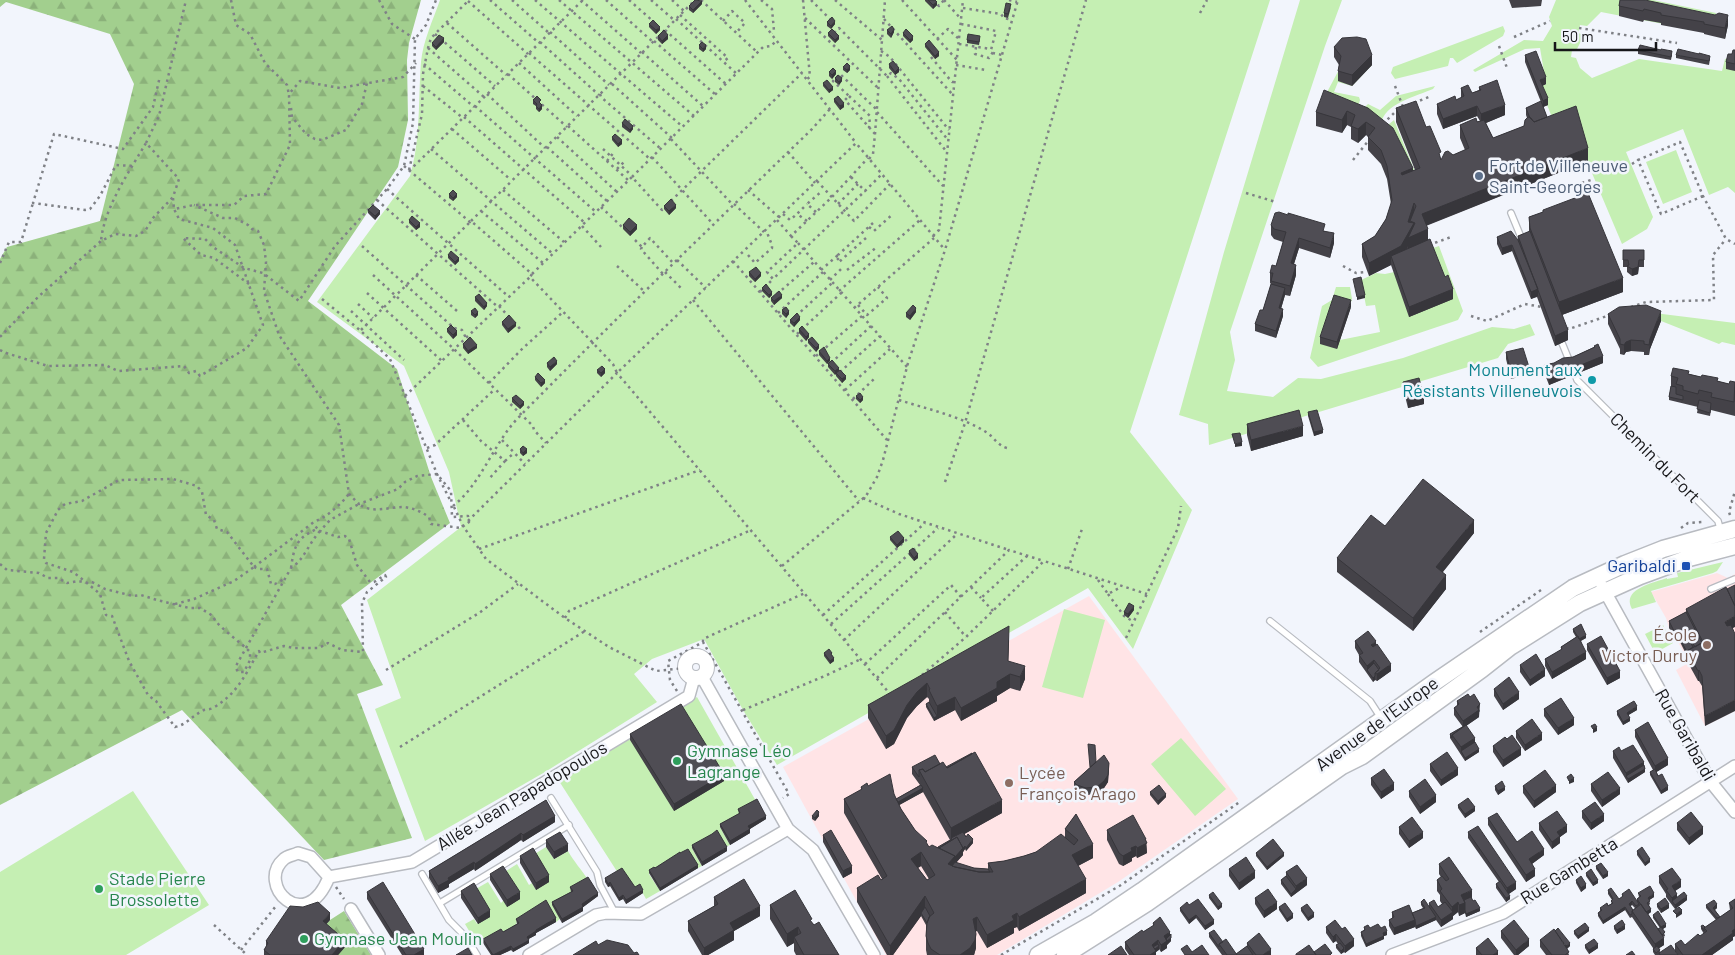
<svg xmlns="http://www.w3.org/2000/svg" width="1735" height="955" viewBox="0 0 1735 955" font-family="Barlow,sans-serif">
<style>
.education{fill:#ffe4e6}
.green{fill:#c5efb3}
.forest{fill:url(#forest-firs)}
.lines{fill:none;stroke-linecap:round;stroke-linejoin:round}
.service-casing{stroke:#b8bbc1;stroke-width:8}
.minor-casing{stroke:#b8bbc1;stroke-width:14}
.tertiary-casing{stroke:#b8bbc1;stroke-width:16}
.secondary-casing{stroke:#b8bbc1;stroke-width:19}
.path{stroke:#7f8186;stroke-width:2.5;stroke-dasharray:2.5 4;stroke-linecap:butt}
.service{stroke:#fff;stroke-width:5.5}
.minor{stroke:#fff;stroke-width:11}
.tertiary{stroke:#fff;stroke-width:14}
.secondary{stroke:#fff;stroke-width:16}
.wall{fill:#444248;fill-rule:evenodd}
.shaded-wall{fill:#37363b}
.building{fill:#4f4d54;stroke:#37363b;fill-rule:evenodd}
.service-dot{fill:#5c6f8a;stroke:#f2f5fc;stroke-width:2}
.culture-dot{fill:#0f9aa8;stroke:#f2f5fc;stroke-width:2}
.transit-dot{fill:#1a4fb4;stroke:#f2f5fc;stroke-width:2}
.education-dot{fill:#8d6e63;stroke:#f2f5fc;stroke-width:2}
.leisure-dot{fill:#2e9e5b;stroke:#f2f5fc;stroke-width:2}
.labels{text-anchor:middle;stroke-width:5;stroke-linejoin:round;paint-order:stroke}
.service-label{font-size:18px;fill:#4e5e75;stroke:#f2f5fc;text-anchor:start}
.culture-label{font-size:18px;fill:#0d838f;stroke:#f2f5fc;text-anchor:end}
.street-label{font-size:18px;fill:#161619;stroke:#f2f5fc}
.transit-label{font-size:18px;fill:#164399;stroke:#f2f5fc;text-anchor:end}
.education-label{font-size:18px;fill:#785e54;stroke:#f2f5fc;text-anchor:end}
.leisure-label{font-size:18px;fill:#27864d;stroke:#f2f5fc;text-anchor:start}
</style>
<defs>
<pattern id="forest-firs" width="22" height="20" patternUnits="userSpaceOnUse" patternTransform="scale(1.25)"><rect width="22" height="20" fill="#a2cf8e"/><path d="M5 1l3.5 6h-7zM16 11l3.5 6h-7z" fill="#8bb17a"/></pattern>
</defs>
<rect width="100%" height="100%" fill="#f2f5fc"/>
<path class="education" d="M1717 573 1728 578 1735 574V711L1705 726 1676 670 1690 662 1669 628 1666 618 1651 592Z
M1089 596 1238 799 1118 882 997 955H886L783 767Z"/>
<path class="green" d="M440 0H1270L1130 432 1192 510 1133 649 1088 588 777 765 743 710 704 639 652 659 634 674 657 702 545 772 425 841 375 709 401 698 367 600 461 527 449 472 404 366 317 302 410 176C421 139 418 101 421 62 423 41 433 20 440 0Z
M1300 0H1342L1325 46 1230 332 1235 360 1227 391 1273 397 1298 378 1321 379 1403 358 1492 327 1514 329 1530 324 1535 335 1508 344 1498 358 1209 445 1208 424 1179 415 1224 252Z
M1556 0H1653L1716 13 1715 20 1689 29 1601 12 1587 26 1580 25 1578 33 1584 35 1577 49 1572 50 1571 57 1576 58 1580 68 1592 78 1639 59 1722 71 1725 59 1735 57V193L1728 187 1709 195 1683 129 1626 152 1653 217 1647 229 1622 244 1586 159 1429 222 1393 142 1324 104 1326 94 1348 53 1366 50 1372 65 1352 86 1338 82 1334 92 1359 97 1360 100 1358 107 1363 109 1368 104 1380 110 1396 96 1435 86 1433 89C1417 96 1389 102 1382 120L1388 125 1394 120 1418 179 1555 125 1540 87 1546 84 1540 48 1525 49 1475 72 1473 70 1524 40 1543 41 1552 26 1549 17Z
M1503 26 1505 31 1503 36 1457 63 1453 58H1450L1448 66 1395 79 1391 73 1393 67Z
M1676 150 1692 192 1663 204 1646 162Z
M1439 246 1463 311 1458 320 1318 367 1310 358 1322 306 1332 300 1336 287H1350L1352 299 1340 340 1380 332 1375 305 1366 306 1361 280 1376 273 1385 274 1399 271 1430 249Z
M1646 312 1735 323V345L1722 342 1719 344 1646 315Z
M1723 562 1717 571 1713 573 1651 591 1656 602 1632 609C1621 589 1653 583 1667 578V579L1678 577 1677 573Z
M1064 609 1105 620 1083 698 1042 687Z
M1663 625 1673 643 1655 653 1645 634Z
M697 697 757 803 740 817 720 827 730 845 725 847 692 848 702 866 698 868 688 852 649 874 660 891 646 899 640 888 635 891 618 873 559 781Z
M1181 738 1226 789 1195 816 1151 764Z
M133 791 209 905 126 955H0V872Z
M546 847 554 859 568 851C574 862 582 870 588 880L573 895 560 919 556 922 546 904 516 923 519 927 503 936 501 932 478 946 465 924 474 919 477 924 474 890 488 882 501 903 503 901V873L517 864 529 885 532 883 536 890 533 855Z"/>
<path class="forest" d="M0 0H421L409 43 407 60 408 120 398 167 308 301 397 369 431 477 450 523 341 605 383 685 357 694 412 838 324 860 182 710 0 805V259L7 247 100 221 134 84 110 34 6 2 0 7Z
M344 911 371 955H338L323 928 330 920Z"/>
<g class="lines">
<defs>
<path id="service" d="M1511 213 1523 242
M1562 343 1571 365
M1575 374 1577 380 1718 521 1721 532
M1711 589 1735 579
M1270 621 1370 701 1381 718
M551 798 597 872 600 885 615 913
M422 874 449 920 466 937 477 955
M440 903 569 825"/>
<path id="minor" d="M1602 586 1710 781 1735 812
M702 677 788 829 813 850 874 955
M298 853 311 857 329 877C305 937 255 884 284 859 287 856 294 855 298 853Z
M329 877 412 862 689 696 694 678
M351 909 379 955
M529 955 596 915 606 913 641 914 788 829
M1392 955 1503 913 1735 766"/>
<path id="tertiary" d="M685 667a11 11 0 1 1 22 0a11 11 0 1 1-22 0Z"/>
<path id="secondary" d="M1038 955 1096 922 1142 891 1435 682 1573 588 1625 564 1663 549 1735 529
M1065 955 1147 903 1342 766 1362 756 1482 669 1510 647 1580 603 1640 576 1689 558 1735 546"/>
</defs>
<use href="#service" class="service-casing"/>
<use href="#minor" class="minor-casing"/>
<use href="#tertiary" class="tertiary-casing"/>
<use href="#secondary" class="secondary-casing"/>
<path class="path" d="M231 0 236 25 250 34 265 63 287 85 289 95
M379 0 392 24 415 39
M490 0 539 43
M512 0 549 33
M535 0 683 127
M559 0 694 116
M581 0 641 53
M606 0 653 42
M629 0 654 22
M651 0 674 20
M672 0 684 11
M701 0 758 53
M745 0 856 143
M761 0 772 9 774 31 772 33
M803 0 810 77 807 79
M811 0 831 20
M835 0 882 40
M902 0 957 60
M933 0 939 6 944 0
M944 0 961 19
M1009 0 1017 2
M468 1 528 54
M963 8 1001 14 1004 18 1012 20
M1200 13 1207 0
M680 15 728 58 723 62
M805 18 878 88
M676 19 737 74
M884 19 953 95
M723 21 732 11 745 23 736 33
M447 23 506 75
M961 24 996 31 991 50 993 53 1002 55
M1579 28 1677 43
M665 30 727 85
M550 32 609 85
M663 32 695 0
M834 33 839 28 887 76 891 73 899 79 948 140
M435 34 495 86
M1514 37 1550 21
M937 39 948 29 959 39
M654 41 716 95
M540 42 599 95
M959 44 991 49
M1499 46 1507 68
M976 47 975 54 989 58 993 52
M428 48 484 97
M881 51 890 57 949 130
M642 52 704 107
M529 53 650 159
M931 57 952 82H955
M519 63 577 116
M424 64 474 107
M956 65 986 70
M508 74 567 127
M887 76 946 151
M612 84 672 138
M423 86 463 118
M1395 86 1403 107
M487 94 545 148
M600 94 601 97 661 149
M849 96 870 116 869 128
M1414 103 1431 96
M475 106 596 212
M291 108 292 117 306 134 315 139 322 140 346 130 362 104 367 83
M877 112 943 186
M464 117 585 223
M1383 124 1397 110
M568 126 628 180
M452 129 511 180
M875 134 845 100 849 96 833 81 840 74 876 109
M557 137 617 192
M671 139 733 205
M146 143 159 116 186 0
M547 147 607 201
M431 149 553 254
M603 149 630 174
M788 152 815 183
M652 157 713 224
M869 159 873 154 875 134 885 0
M1353 160 1369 140
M607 161 614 152
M1632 164 1638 160
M132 166 116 165 100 196 90 209 85 210 33 203 54 134 123 149 153 107 160 76
M404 166 470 222 471 221 532 274 530 277 613 364 617 373 856 143 945 250
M617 169 625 161
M409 170 422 114 423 74 428 48 431 38 469 0
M409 171 583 0
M632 177 763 47 771 46 777 40
M851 177 865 191 882 174
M817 181 854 221 890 184
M1582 183 1594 179
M387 189 509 297
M503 190 564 242
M748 190 779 217
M1246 193 1276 202
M1703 196 1661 214 1638 160 1680 142 1703 196 1726 239 1735 244
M173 198 174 209
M377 200 498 307
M671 201 802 73
M734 204 764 232
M838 204 858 184
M601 207 623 228
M481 211 543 263
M816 212 807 204 822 191
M783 214 790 220 797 214
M777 220 791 236 832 197 868 158
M471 221 659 36
M807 221 797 214 807 204
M582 226 601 247
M869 227 874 231 893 214
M791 236 798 243 767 272 773 279 865 191
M933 236 939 230 963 0
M866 238 839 262 837 260 840 257 838 255 873 223
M635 240 642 247 650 238 674 264
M798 243 907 367
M1429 245 1451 237
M362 246 454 328 462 330 466 338
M642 247 641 249 663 274
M748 255 755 263 772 248V245L766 230
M677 260 706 288
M733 261 887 440
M0 263 9 242H21L33 203
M617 266 645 292
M1343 266 1356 273 1367 272
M821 270 838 255
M847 270 877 247
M665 272 682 289
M532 274 632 177 662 210 665 207
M373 275 455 350 533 426 534 430 546 443
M416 275 457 311
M830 280 841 269
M249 284 214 258 201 255 183 238 205 239 213 247 244 268 263 273 299 301 335 246 387 189 404 166 413 123 415 39 426 25 436 0
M839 291 920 220
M760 292 773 279
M367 293 442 361
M777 294 814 262
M322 299 361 331 390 359 437 474 451 502
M693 300 859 501
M358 304 373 318
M858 305 867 315 887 298 878 287
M499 306 510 318
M1631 307 1646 302 1714 300 1713 255 1726 239
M854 308 934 238
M351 311 404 360
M778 313 823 272
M796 316 832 283
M1471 316 1487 321 1525 304 1542 307
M514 322 521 330
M1566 328 1569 329 1610 315
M361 330 470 222
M797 334 841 293
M0 337 38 297 101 241 115 234 136 236 145 231 153 218 173 197 179 179 146 143C129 172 104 208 101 241
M0 350 6 353 48 366 105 365 118 371 184 366 189 373 196 371 200 376 247 348 263 325 235 245 213 228 179 219 174 209 194 205H234L244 196 266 194 290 145 289 94 300 81 340 88 403 77 416 63
M816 356 862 316
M831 363 871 326
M840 372 880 336
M489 383 522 349 563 312
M845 390 890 349
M405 396 530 277
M853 399 875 378
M899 400C927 409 960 416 986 432 994 437 997 445 1007 448L1010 446
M463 420 481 441 505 461 488 480
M502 440 525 464
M427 448 435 445 494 390
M505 461 514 453
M945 482 965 423 1086 0
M863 498 899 514 1009 550
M453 506C482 483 493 444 518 418 614 320 713 225 812 129L830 109
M454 507 463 526 486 559 565 618 609 647 656 671 685 668
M1730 515 1729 512 1735 491
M468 521 617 373 890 694
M1681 528 1688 523 1702 522
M479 549 700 470
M0 564 7 570 39 573 48 578H58L67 583 78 581 87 583 100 594 106 615 112 616 129 661 148 695 156 701 175 727C186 725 192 716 202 711 205 709 209 710 213 708 238 693 245 675 259 651L260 653 284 646 294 648H319L328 643 342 650 363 652 362 603 367 592 386 577 385 575 374 582H370L357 565 349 539 345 536 338 537 320 531 330 520 359 504C371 514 389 507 403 507 413 508 420 511 429 517L431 524 461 528 469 522 468 516 452 517 451 491 437 474 417 476 405 482 398 489 359 504 349 494 339 425 279 335 264 291 266 262 264 245 258 231 252 229 248 225 235 218H223L194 205
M782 566 866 496 877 477 883 460 908 363 945 250 1018 0
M254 567 314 522C328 516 339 506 349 494
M254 567 258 569H267L271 584H275L284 579
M291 568C294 547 296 538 317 529
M1068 569 1082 529
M1098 580 1108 594 1121 587
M971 587 981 598
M1108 594 1124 616 1134 622
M175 604 194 599 234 581 254 567 227 532 217 529 214 520 206 515 202 492 197 486 173 479 119 480 82 501 65 504 58 510 46 533 44 559 46 563 73 572 87 583 92 582 105 589 133 596 141 595 157 600 189 608H200L213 616C215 625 242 643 250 652V660L244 672H238L236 668 237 664 291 568C304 560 309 543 320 531L312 523
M993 611 981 598 1027 556
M945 612 966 637
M823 615 925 523
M565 618 569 611 751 530
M831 624 938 528
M1480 632 1544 588
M1126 638 1178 528 1181 506
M844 640 957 534
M703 642V639L805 593
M865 664 951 585 961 597
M386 670 479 613 518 584
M922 675 966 637 1044 561 1147 594
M877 678 1009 550 1044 561
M677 691 670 680 668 661 703 642 789 794 783 798
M743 710 827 675 861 659
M400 747 585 631
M336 887 344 899
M214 925 247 955
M241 950 276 906
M1001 955 1121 885 1241 801"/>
<use href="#service" class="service"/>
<use href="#minor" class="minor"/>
<use href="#tertiary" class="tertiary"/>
<use href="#secondary" class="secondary"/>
</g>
<path class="wall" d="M925 0H935L937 5 933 9 925 1Z
M1509 0H1542L1541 6 1512 8Z
M1620 0 1728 25 1725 39 1704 34V33L1661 25V23L1644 20 1643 22 1619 16V6Z
M702 4 693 13 689 10V6Z
M1011 7 1008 18 1004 17V13Z
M827 22 835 24 831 29 827 26Z
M649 24 660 30 656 34 649 27Z
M887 30 894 32 891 38 887 34Z
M828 33 839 39 835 43 828 36Z
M903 33 913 40 910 43 903 36Z
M658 36 668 39 662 44 658 40Z
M980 39 979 45 967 43V40Z
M444 42 436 50 432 46V43Z
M925 44 939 56 935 59 925 47Z
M699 45 706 49 703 52 699 49Z
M1334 47 1372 65 1352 86 1338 81V71L1339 65 1334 57Z
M1638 50 1672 55 1671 60 1638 54Z
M1735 50V71L1726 69V62Z
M1525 55 1546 84 1542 86 1548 105 1543 107 1547 117 1588 161 1426 226 1428 240 1453 299 1409 317 1391 265 1369 276 1362 257V244L1375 236 1386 219 1391 204 1387 179 1381 164 1368 150V137L1366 135 1358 143 1351 139V127L1347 125 1342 133 1316 126V112L1368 108 1413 171 1415 170 1396 122V108L1426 127 1441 160 1465 150 1460 138V125L1480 121 1477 116 1443 129 1437 114V104L1456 100 1461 98V88L1472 93 1479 90V87L1505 115 1486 123 1493 138 1524 126 1527 118 1526 115V108L1541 102 1525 62Z
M1676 55 1710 59 1709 65 1676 58Z
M889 64 899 72 895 75 889 68Z
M843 67 850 70 847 73 843 70Z
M829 72 836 74 832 79 829 76Z
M835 78 842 81 839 85 835 82Z
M823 83 833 90 829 93 823 86Z
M834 99 844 107 840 110 834 102Z
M533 100 541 104 542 109 539 112 536 109V106L533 104Z
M622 123 633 129 630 133 622 127Z
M612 137 622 144 618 147 612 140Z
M449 194 457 197 453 201 449 198Z
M664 206 676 208 669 215 664 209Z
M368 210 380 214 375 220 368 213Z
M1543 210 1623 292 1562 315 1568 340 1555 346 1537 297 1531 299 1512 251 1502 255 1497 244V237L1518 240V236L1529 232V217L1543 212Z
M409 220 420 227 416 230 409 223Z
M623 225 637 229 630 236 623 229Z
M1271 225 1325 231 1334 243 1330 258 1299 248 1294 264 1296 275 1290 296 1285 295 1281 309 1283 316 1276 338 1255 331V324L1263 310 1271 284 1270 283V273L1276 266 1283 242 1274 239 1271 235Z
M1623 250H1644V267H1639L1638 274 1632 276 1627 272V267H1623Z
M448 255 459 261 455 265 448 258Z
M749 272 761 276 755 282 749 276Z
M762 288 772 295 769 298 762 291Z
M475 297 487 306 484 310 475 301Z
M771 298H782L774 305 771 301Z
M1351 307 1337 349 1320 344V337Z
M782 310 789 314 786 318 782 314Z
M471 311 478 315 475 318 471 315Z
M916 312 910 320 906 317V313Z
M1608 314 1661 321 1650 349 1649 355H1644V352L1631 351 1626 352 1624 355 1620 354V349L1608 324Z
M790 320H800L794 327 790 323Z
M502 322 516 326 508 333 502 325Z
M447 329 457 335 453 339 447 332Z
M799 329 809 337 806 341 799 333Z
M808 340 819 348 816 352 808 343Z
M463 344 477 348 468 354 463 348Z
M1594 346 1603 363 1549 385 1544 372V365L1554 363 1573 357 1594 347Z
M819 351 830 361 827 364 819 355Z
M1506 352 1529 374 1511 379 1506 359Z
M547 363 557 364 550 371 547 367Z
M828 364 839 370 846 379 842 383 836 376V373L835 375 828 367Z
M597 370 605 373 601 377 597 373Z
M1689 374 1729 384 1735 382V416L1711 410 1710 416 1697 413 1698 407 1669 400V397L1671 386V376Z
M535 377 545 383 541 387 535 380Z
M1403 382 1424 404 1408 408 1403 388Z
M856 396 863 400 860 403 856 399Z
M512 398 524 405 520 409 512 402Z
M1308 412 1323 433 1314 436 1308 416Z
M1247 424 1303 436 1251 451 1247 435Z
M520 449 527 453 523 456 520 453Z
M1385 526 1474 533 1443 572 1446 589 1413 631 1337 572V558Z
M890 537 904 542 897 548 890 540Z
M909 551 918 558 914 561 909 555Z
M1686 609 1732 628 1705 726 1702 686 1699 681H1698L1687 661V656L1679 640 1676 641 1669 628V621L1686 612Z
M1134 610 1128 618 1124 615V612Z
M1573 629 1586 638 1581 641 1586 659 1552 679 1545 666V659L1561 650V647L1576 637 1573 632Z
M1009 640 1008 661 1025 679 1020 691 1010 688 997 696V701L961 721 955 710 934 721 926 707V704L929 702V699L927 697 917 706 907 718 894 744 886 749 868 718V705Z
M1355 641 1376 645 1391 671 1377 681 1375 680 1373 682 1359 662V655L1355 648Z
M1587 644 1620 678 1607 685 1587 650Z
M824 653 832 655 834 661 830 664 824 656Z
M1520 665 1545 676 1530 686 1520 672Z
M1494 689 1519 699 1503 710 1494 696Z
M1470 697 1480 711 1479 712V717L1466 726 1479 752 1465 761 1450 738V734L1463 727 1454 715V708L1457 706V701Z
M1544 709 1574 725 1558 735 1544 716Z
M1637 710 1628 715 1630 721 1623 725 1617 715V711Z
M1635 730 1668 765 1656 772 1668 790 1661 794 1650 775V772L1653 770 1635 737Z
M1516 731 1542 740 1525 751 1516 738Z
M630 734 724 781 674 811 630 740Z
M1507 739 1521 755 1503 767 1493 752V746Z
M1613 751H1621L1644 765 1645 772 1628 783 1613 758Z
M1096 762 1109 770 1108 782 1104 788 1097 794 1086 795 1077 792 1074 789V782Z
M940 764 946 767 1002 813 964 834 973 843 966 851 965 849 963 852V855L956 863 974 868 988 869V863L1004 861 1024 856 1036 852 1065 837V829L1076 814 1093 858 1078 866 1086 893 1019 931 1017 927 1014 928V933L987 948 977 931H975L976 948 974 955H927L926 950V925L921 916 893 955H887L857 902V888L882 879 844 813V799L861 790V787L868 786 894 794 896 799 920 785 912 774V767ZM923 792 950 840 938 847H929L915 830 901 809 899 805ZM921 866 929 879 927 880 918 868Z
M1430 764 1458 775 1441 786 1430 771Z
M1371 778 1394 790 1381 799 1371 785Z
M1591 784 1620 794 1602 807 1591 791Z
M1495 786 1505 790 1498 795 1495 790Z
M1523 786 1556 792 1534 808 1523 793Z
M1409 791 1436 802 1420 814 1409 797Z
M1150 792 1166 797 1158 805 1150 795Z
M546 800 555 822 523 842 521 840 517 843 475 871 474 869 449 884V887L438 893 429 878V871Z
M1458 805 1475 811 1465 818 1458 808Z
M738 809 766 819 750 829V833L730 845 720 827V824L739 814Z
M1582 811 1604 821 1591 830 1582 818Z
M812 816H819L815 821 812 819Z
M1488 818 1517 842 1544 855 1532 864 1535 876 1526 882 1488 825Z
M1539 823 1567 832 1560 837V843L1552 849 1539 830Z
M1677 823 1703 834 1689 845 1677 830Z
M1399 827 1423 838 1409 848 1399 834Z
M1107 830 1146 842 1147 853 1137 858 1136 856 1132 858V861L1123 866 1119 864 1107 840Z
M1468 832 1516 889 1509 894 1510 899 1506 902 1496 888V884L1499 882 1468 838Z
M823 835 852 873 843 878 823 842Z
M546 840 568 851 554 859 546 847Z
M692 845 727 851 702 866 692 848Z
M1637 851 1650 862 1645 866 1637 855Z
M680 853 698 868 660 891 649 873V870L655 868Z
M1256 853 1284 856 1267 870 1256 856Z
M520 856 549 882 536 890 520 863Z
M1439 864 1472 900 1480 911 1466 917 1465 913 1459 916 1458 912 1453 916V919L1441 927 1436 920 1416 929 1415 927 1394 935 1389 926V920L1392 918V912L1412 913 1423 908 1421 905V902L1429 907V903L1438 907 1442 904 1440 901V895L1437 891V880L1441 877 1439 874Z
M1596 866 1608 876 1603 879 1596 869Z
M1229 869 1255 878 1239 890 1229 876Z
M1286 872 1307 885 1291 897 1281 884V880L1286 876Z
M1586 873 1598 883 1593 886 1586 876Z
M490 874 520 899 507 907 490 880Z
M1659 876 1681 887 1675 891 1677 897 1687 900 1675 909 1666 897V894L1659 883Z
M605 878 635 887 643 893 626 904 623 899 619 901 610 886 608 887 605 882Z
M1576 880 1586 888 1581 892 1576 883Z
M570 887 598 896 583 907V911L562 923 552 905V902L571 892Z
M1608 890 1619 899 1622 897V894L1637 902V899L1639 897 1638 893 1654 897 1649 900 1650 904 1649 905 1651 912 1648 914 1658 929 1660 928 1653 918V915L1666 927 1663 929 1665 936 1663 937 1664 945 1659 948 1660 952 1678 955H1655L1653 952V948L1632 917 1630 918 1625 910 1603 924 1598 916V913L1600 911V908L1611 904 1612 900 1608 894ZM1632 905 1635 908 1633 910 1630 906Z
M461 891 490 917 478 924 461 898Z
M367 892 424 955H402L367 899Z
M1209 895 1222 907 1218 910 1209 898Z
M714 897 760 916 734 931V940L708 955H702L688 931V921L714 906Z
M1255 898 1277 909 1264 918 1255 904Z
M1735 899V936L1733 937V940L1712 955H1678L1675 951V944L1685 945 1700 936 1704 934 1701 929V926L1705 927 1716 920 1706 908V905L1717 908 1715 910 1720 917 1730 910 1729 903Z
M1657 904 1669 908 1661 913 1657 907Z
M770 905 812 923 839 955H796L794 951V943L787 947 770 919Z
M1189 905 1214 924 1205 930 1196 918 1189 924 1180 911V908Z
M1279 907 1293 918 1287 922 1279 910Z
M1301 908 1314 917 1308 921 1301 911Z
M516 919 556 922 536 933V935L528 939 529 943 513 952 511 950 500 955H491L483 943V939L503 932 517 924Z
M330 920 326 924 345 947 338 955H264V950L266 947V941Z
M1153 923 1170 935 1171 941 1167 945V948L1161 952 1159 949 1156 952V955H1129L1125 949V942L1143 932 1153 926Z
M1614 926 1625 929 1617 934 1614 929Z
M1326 927 1354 946 1345 953 1344 952 1341 954 1336 948V945L1338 944 1336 941 1333 943 1326 933Z
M1364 927 1370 928H1381L1387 935 1384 936V939L1366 947 1361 936V932L1364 930Z
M1501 931 1529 946 1518 955H1514L1501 938Z
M1574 931H1589L1578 939 1574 934Z
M1209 933 1223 942 1236 954 1247 946V943L1271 955H1222L1209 937Z
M1540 940 1570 946 1567 949 1569 955H1546L1540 947Z
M1585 945 1598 948 1589 954 1585 948Z
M1476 948 1498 955H1476Z"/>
<path class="shaded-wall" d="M702 1V4L693 13V10Z
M937 2V5L933 9V5Z
M1728 15V25L1725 39V28Z
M835 21V24L831 29V26Z
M660 27V30L656 34V30Z
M894 29V32L891 38V34Z
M668 35V39L662 44V41Z
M839 36V39L835 43V40Z
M913 36V40L910 43V40Z
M444 38V42L436 50V47Z
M706 45V49L703 52V49Z
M939 52V56L935 59V56Z
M1372 55V65L1352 86V75Z
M850 66V70L847 73V70Z
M899 68V72L895 75V72Z
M836 71V74L832 79V75Z
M1546 77V84L1540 87V80Z
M842 78V81L839 85V82Z
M833 87V90L829 93V90Z
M1548 98V105L1543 107V101Z
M844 103V107L840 110V106Z
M542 105V109L539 112V109Z
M1505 105V115L1481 125V114Z
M1477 106V116L1443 129V119Z
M1347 111V125L1342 133V120Z
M1366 122V135L1358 143V129Z
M633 126V129L630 133V130Z
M622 140V144L618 147V144Z
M1588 148V161L1422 227V214Z
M1413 168V182L1401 187V173Z
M457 194V197L453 201V198Z
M1414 203V217L1410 221V228L1414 223V235L1428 229V243L1408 251V246L1401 260 1391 256V265L1369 276V263Z
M676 205V208L669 215V211Z
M380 211V214L375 220V216Z
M420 223V227L416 230V227Z
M637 225V229L630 236V232Z
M1334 233V243L1330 258V248Z
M1299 238V248L1291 273V263Z
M1512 245V251L1502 255V248Z
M459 258V261L455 265V262Z
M1639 260 1638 274 1632 276V269Z
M1296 265V275L1290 296V286Z
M761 273V276L755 282V279Z
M1623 278V292L1559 316V302Z
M1285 288V295L1279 315V308Z
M1453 289V299L1409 317V307Z
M1538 289V296L1531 299V292Z
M772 292V295L769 298V295Z
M782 295V298L774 305V301Z
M1365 295V298L1357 300V297Z
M1351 300V307L1337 349V342Z
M487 303V306L484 310V307Z
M916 308V312L910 320V316Z
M1283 309V316L1276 338V331Z
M789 311V314L786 318V314Z
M1661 311V321L1650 349 1649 355 1650 339Z
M478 312V315L475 318V315Z
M800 317V320L794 327V323Z
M516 323V326L508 333V329Z
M1568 330V340L1555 346V336Z
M457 331V335L453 339V335Z
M809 334V337L806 341V337Z
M1631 340V351L1626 352 1624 355V345L1626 342Z
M477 345V348L468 354V351Z
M819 345V348L816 352V348Z
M1603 356V363L1549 385V378Z
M830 358V361L827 364V361Z
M557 361V364L550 371V367Z
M1529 367V374L1511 379V372Z
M839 368V371L835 375V371Z
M605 369V373L601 377V373Z
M846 376V379L842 383V379Z
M545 380V383L541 387V383Z
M863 397V400L860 403V400Z
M1424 397V404L1408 408V401Z
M524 402V405L520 409V406Z
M1303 426V436L1251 451V440Z
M1323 430V433L1314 436V432Z
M1242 442V446L1235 447V444Z
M527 449V453L523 456V453Z
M1474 520V533L1436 580V567Z
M904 538V542L897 548V545Z
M918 554V558L914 561V558Z
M1446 575V589L1413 631V618Z
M1134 606V610L1128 618V614Z
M1735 616V627L1725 632V622Z
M1685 630V637H1679V640L1676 641V635Z
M1586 635V638L1578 642V639Z
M1376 641V648L1371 652V645Z
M1586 652V659L1552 679V672Z
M834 658V661L830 664V661Z
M1374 660V667L1367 670V666Z
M1391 664V671L1377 681V674Z
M1025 666V679L1020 691V677Z
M1545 669V676L1530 686V680Z
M1699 670V681H1698V671Z
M1620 671V678L1607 685V678Z
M1010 674V688L997 696V701L961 721V708L997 682Z
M1375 676V680L1373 682V678Z
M927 683V697L917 706 907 718 894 744 886 749V736L907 705 917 692Z
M1519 692V699L1503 710V704Z
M955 697V710L934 721V718L937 716V706Z
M1735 700V711L1705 726V716Z
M1480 704 1479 717 1463 728V721Z
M1637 706V710L1627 716V713Z
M1574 718V725L1558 735V728Z
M1630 718V721L1623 725V722Z
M1597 727V731L1593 733V729Z
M1542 733V740L1525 751V745Z
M1475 738V745L1461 751V747Z
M1521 748V755L1503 767V760Z
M1479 749V752L1465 761V758Z
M1668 758V765L1655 773V766Z
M1644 762V769L1626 776V773Z
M1109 763 1108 782 1104 788 1097 794V787Z
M1458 768V775L1441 786V780Z
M1645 769V772L1628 783V779Z
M724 774V781L674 811V804Z
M1574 778V782L1569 784V781Z
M1394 783V790L1381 799V792Z
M1556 785V792L1534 808V801Z
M1668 786V790L1661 794V791Z
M1505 787V790L1498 795V791Z
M923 788V792L894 808V804Z
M1620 788V794L1602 807V800Z
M1166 794V797L1158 805V801Z
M1436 795V802L1420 814V807Z
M1002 800V813L952 841 951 838V842V828Z
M1475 807V811L1465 818V814Z
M819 812V816L815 821V818Z
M1604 814V821L1591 830V823Z
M555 816V822L523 842V835Z
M766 816V819L748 830V826Z
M1567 825V832L1560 837V843L1552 849V842L1557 832Z
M1703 827V834L1689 845V838Z
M750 829V833L730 845V841Z
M1423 832V838L1409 848V841Z
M521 833V840L475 871V864Z
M973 839V843L966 851V848Z
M1146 839 1147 853 1137 858V848Z
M568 844V851L554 859V852Z
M1093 844V858L1072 869V855Z
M965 846V849L963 852V855L948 871V864L955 856Z
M1136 846V856L1132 858V861L1123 866V856L1131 848Z
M727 847V851L702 866V862Z
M1544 849V855L1529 866V859Z
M921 852V866L911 872V859Z
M1284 853V856L1267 870V867Z
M1650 859V862L1645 866V863Z
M474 862V869L449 884V887L438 893V886L448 878Z
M698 865V868L660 891V888Z
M852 866V873L843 878V871Z
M1535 869V876L1526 882V875Z
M1255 871V878L1239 890V883Z
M1608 872V876L1603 879V876Z
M549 875V882L536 890V883Z
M1307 878V885L1291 897V894L1296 889V886Z
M1086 879V893L1019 931V917Z
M1598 880V883L1593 886V883Z
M1681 880V887L1672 893V886Z
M610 882V886L608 887V884Z
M1516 882V889L1507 895V888Z
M1586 884V888L1581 892V888Z
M643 890V893L626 904V900Z
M1472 890V900L1465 903V913L1459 916V905L1461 895Z
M520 892V899L507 907V900Z
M598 893V896L582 908V904Z
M1654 893V897L1648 901V898Z
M1677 894V901H1672V898Z
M623 895V899L619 901V898Z
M925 896V910L921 913V916L893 955H890V946Z
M1510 896V899L1506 902V898Z
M1687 896V900L1675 909V905Z
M1632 901V905L1629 907V904Z
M1277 902V909L1264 918V911Z
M1458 902V912L1453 916V919L1441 927V920L1452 913V907Z
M1222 904V907L1218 910V907Z
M1669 904V908L1661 913V909Z
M1717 904V908L1713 911V908Z
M760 906V916L734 931V940L708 955H704V948L730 923Z
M583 907V911L562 923V919Z
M1625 907V910L1603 924V921Z
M1480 908V911L1466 917V914Z
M1651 909V912L1646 916V912Z
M490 910V917L478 924V918Z
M1682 910V914L1676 918V914Z
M330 913V920L323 928V921Z
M1017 913V927L1014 928V933L987 948V935Z
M1314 913V917L1308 921V918Z
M1293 914V918L1287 922V919Z
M1196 915V918L1189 924V920Z
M977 917V931L973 933V919Z
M1436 917V920L1416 929V926Z
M556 918V922L536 933V935L527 940V937L536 930Z
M1214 920V924L1205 930V926Z
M1415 920V927L1394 935V928Z
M1666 924V927L1661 930V927Z
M1625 925V929L1617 934V930Z
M798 927V941L794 937V943L787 947V934Z
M1589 928V931L1578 939V936Z
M1735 929V936L1733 937V940L1712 955H1702Z
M1387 931V935L1384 936V939L1366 947V944L1383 933Z
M1170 932V938H1171V941L1167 945V948L1161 952V945L1164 936Z
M976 934V948L974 955H960Z
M1336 934V941L1333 943V937Z
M1664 938V945L1655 951V944Z
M1354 939V946L1345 953V946Z
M1529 939V946L1518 955H1516V950Z
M345 940V947L338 955H332Z
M529 940V943L513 952V949Z
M1158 940V947L1159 946V950L1156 952V955H1150L1152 945Z
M1570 943V946L1565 950V947Z
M1598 944V948L1589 954V950Z
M511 946V950L500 955H494Z
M1344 948V952L1341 954V951Z
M424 949V955H414Z
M1271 949V955H1263Z
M1498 951V955H1493Z"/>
<path class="building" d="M695 0 702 1 693 10 689 6Z
M928 0H935L937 2 933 5Z
M1620 0H1645L1715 15 1719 13 1728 15 1725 28 1704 24V22L1661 15V13L1644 9 1643 11 1619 6Z
M1006 3 1011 4 1008 14 1004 13Z
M832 17 835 21 831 26 827 22Z
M653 20 660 27 656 30 649 24Z
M892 26 894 29 891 34 887 30Z
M832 29 839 36 835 40 828 33Z
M906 29 913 36 910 40 903 33Z
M664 30 668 35 662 41 658 36Z
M968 34 980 36 979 42 967 40Z
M439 35 444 38 436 47 432 43Z
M1357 37 1366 39 1372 55 1352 75 1338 71 1341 56 1334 47 1342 38Z
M929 40 939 52 935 56 925 44Z
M702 42 706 45 703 49 699 45Z
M1640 45 1661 50V49L1672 51 1671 57 1638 50Z
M1678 49 1699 54V53L1710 56 1709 61 1676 55Z
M1733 50H1735V64L1726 62 1728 54H1732Z
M1536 51 1546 77 1540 80 1548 98 1543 101 1525 55Z
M893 61 899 68 895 72 889 64Z
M847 63 850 66 847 70 843 67Z
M833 68 836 71 832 75 829 72Z
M838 75 842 78 839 82 835 78Z
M827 80 833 87 829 90 823 83Z
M1497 80 1505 105 1481 114 1477 106 1443 119 1437 104 1455 96 1456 100 1464 96 1461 88 1468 85 1472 93 1481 90 1479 87Z
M1324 90 1368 108 1393 128 1413 168 1401 173 1402 175 1420 168 1396 108 1416 101 1426 127 1430 126 1441 152 1439 153 1441 160 1445 152 1448 151 1453 155 1469 148 1460 125 1476 118 1477 122 1484 120 1493 138 1524 126 1525 120 1528 117 1531 118 1534 122 1576 106 1588 148 1422 214 1428 229 1408 238 1415 223 1410 221 1416 206 1414 203 1408 222 1414 223 1401 246 1369 263 1362 244 1375 236 1386 219 1392 200 1387 166 1381 150 1368 137 1375 128 1366 122 1358 129 1351 126 1355 115 1347 111 1342 120 1316 112Z
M537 96 541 100 539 102 542 105 539 109 536 106 537 104 533 100Z
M838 96 844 103 840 106 834 99Z
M1541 101 1547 117 1534 122 1530 118 1526 108Z
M625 119 633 126 630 130 622 123Z
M615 134 622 140 618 144 612 137Z
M453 190 457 194 453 198 449 194Z
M1588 193 1623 278 1559 302 1530 228 1529 217 1543 212V210Z
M671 199 676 205 669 211 664 206Z
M373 205 380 211 375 216 368 210Z
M1279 212 1288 215V213L1325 224 1323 231 1334 233 1330 248 1299 238 1291 263 1296 265 1290 286 1271 281 1273 273H1270L1272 265 1276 266 1286 232 1274 229 1271 225 1275 213Z
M412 216 420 223 416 227 409 220Z
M629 218 637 225 630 232 623 225Z
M1511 231 1518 240 1538 289 1531 292 1512 245 1502 248 1497 237Z
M1530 231 1568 330 1555 336 1518 236Z
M1430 239 1445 277 1448 275 1453 289 1409 307 1391 256Z
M1623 250H1644V260H1639L1638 267 1632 269 1627 266 1629 265 1628 260H1623Z
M451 251 459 258 455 262 448 255Z
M756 267 761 273 755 279 749 272Z
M1361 277 1365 295 1357 297 1353 279Z
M766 284 772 292 769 295 762 288Z
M1271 284 1285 288 1279 308 1283 309 1276 331 1255 324 1260 310H1263Z
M779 291 782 295 774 301 771 298Z
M479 294 487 303 484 307 475 297Z
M1334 295 1351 300 1337 342 1320 337Z
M913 305 916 308 910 316 906 313Z
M1646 305 1661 311 1650 339 1649 345 1644 344V341L1631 340 1626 342 1624 345 1620 344V339L1608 314 1619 307Z
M786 307 789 311 786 314 782 310Z
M475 308 478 312 475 315 471 311Z
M797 313 800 317 794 323 790 320Z
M509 315 516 323 508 329 502 322Z
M451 325 457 331 453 335 447 329Z
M802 326 809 334 806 337 799 329Z
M470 337 477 345 468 351 463 344Z
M812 337 819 345 816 348 808 340Z
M1598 344 1603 356 1549 378 1544 365 1554 363 1563 358 1573 357 1595 347 1594 346Z
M824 347 830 358 827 361 819 351Z
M1523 348 1529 367 1511 372 1506 352Z
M554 357 557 361 550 367 547 363Z
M832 360 839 368 835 371 828 364Z
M602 366 605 369 601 373 597 370Z
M1673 368 1689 371 1688 374 1701 377 1702 375 1718 378 1717 381 1729 384 1730 381 1735 382 1734 402 1711 397 1712 393 1699 390 1698 394 1683 390V386L1676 384 1678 378 1671 376Z
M840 370 846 376 842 379 836 373Z
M538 373 545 380 541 383 535 377Z
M1419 378 1424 397 1408 401 1403 382Z
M1671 386 1676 387V394L1683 396V400L1669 397Z
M860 393 863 397 860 400 856 396Z
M516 395 524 402 520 406 512 398Z
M1699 400 1711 403 1710 413 1697 409Z
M1299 410 1303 426 1251 440 1247 424Z
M1317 410 1323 430 1314 432 1308 412Z
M1240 433 1242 442 1235 444 1232 434Z
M523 446 527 449 523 453 520 449Z
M1423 479 1474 520 1436 567 1446 575 1413 618 1337 558 1371 515 1385 526Z
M898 531 904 538 897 545 890 537Z
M913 548 918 554 914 558 909 551Z
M1735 585V606L1727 589Z
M1726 587 1735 606V616L1725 622 1727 626 1731 625 1735 634V700L1705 716 1702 676 1699 670 1698 671 1687 651 1703 642 1686 609Z
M1129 603 1134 606 1128 614 1124 612Z
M1686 612 1702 643 1695 647 1685 630 1676 635 1669 621Z
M1581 624 1586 635 1579 639 1573 629Z
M1009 626 1008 661 1025 666 1020 677 1010 674 997 682V688L961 708 955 697 937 706 929 690 930 689 927 683 917 692 907 705 894 730 886 736 868 705Z
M1368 631 1376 641 1371 645 1373 647 1377 644 1391 664 1377 674 1375 673 1380 668 1374 660 1367 666 1359 655 1363 653 1355 641Z
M1685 633 1693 647 1687 651V652L1679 637Z
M1578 636 1586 652 1552 672 1545 659 1562 649 1561 647Z
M1601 636 1620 671 1607 678 1587 644Z
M829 649 832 653 831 654 834 658 830 661 824 653Z
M1536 654 1545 669 1530 680 1520 665Z
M1374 663 1379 670 1375 673V676L1373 678 1367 670Z
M1509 677 1519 692 1503 704 1494 689Z
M1468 694 1470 697 1474 694 1480 704 1477 707 1479 710 1463 721 1454 708 1459 704 1457 701Z
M1561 698 1574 718 1558 728 1544 709Z
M1634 701 1637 706 1627 713 1630 718 1623 722 1617 711Z
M929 702 937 716 934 718 926 704Z
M681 704 724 774 674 804 630 734Z
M1532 719 1542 733 1525 745 1516 731Z
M1648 722 1668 758 1655 766 1635 730Z
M1595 724 1597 727 1593 729 1591 726Z
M1466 725 1475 738 1461 747 1452 735Z
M1464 726 1452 735V738L1450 734Z
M1512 735 1521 748 1503 760 1493 746 1505 737 1507 739Z
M1475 742 1479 749 1465 758 1461 751Z
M1088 744 1095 745 1096 762 1090 767Z
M1633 745 1644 762 1626 773 1613 751 1619 747 1621 751Z
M975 752 1002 800 951 828 919 770 923 769 925 772 943 762 947 768Z
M1447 752 1458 768 1441 780 1430 764Z
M972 753V754L947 768 946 767Z
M935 755 940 764 925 772 923 769 919 770V777L912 767Z
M1104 755 1109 763 1108 775 1104 781 1097 787 1086 788 1077 785 1074 782Z
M1644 765 1645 769 1628 779 1626 776Z
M1384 769 1394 783 1381 792 1371 778Z
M1655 769 1658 776 1662 774 1668 786 1661 791 1650 772Z
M1545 770 1556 785 1534 801 1523 786Z
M1608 772 1620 788 1602 800 1591 784Z
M890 774 894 794 901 809 915 830 927 841 926 842 929 847 932 845 955 856 948 864 955 867 979 872H993L988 863 1004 861 1024 856 1036 852 1061 834 1074 845 1078 840 1065 829 1076 814 1093 844 1072 855 1086 879 1019 917 1017 913 1012 916 1014 920 987 935 977 917 973 919 976 934 975 940 970 948 960 955H940L931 949 928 943 926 936 927 923 929 917 934 913 925 896 890 946 857 888 878 875 881 880 887 876 844 799 862 789 861 787 867 783 868 786ZM921 852 935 875 927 880 911 859Z
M1571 774 1574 778 1569 781 1567 777Z
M1425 779 1436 795 1420 807 1409 791Z
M1502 781 1505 787 1498 791 1495 786Z
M921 785 923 788 898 802 896 799Z
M1159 785 1166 794 1158 801 1150 792Z
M1468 798 1475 807 1465 814 1458 805Z
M757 799 766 816 748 826 750 829 730 841 720 824 740 813 738 809Z
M546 800 555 816 523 835 521 833 517 836 475 864 474 862 448 878 449 880 438 886 429 871Z
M1595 802 1604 814 1591 823 1582 811Z
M817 810 819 812 815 818 812 816Z
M1557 811 1567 825 1557 832 1560 836 1552 842 1539 823Z
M1691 812 1703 827 1689 838 1677 823Z
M1497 813 1517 842 1532 831 1544 849 1529 859 1535 869 1526 875 1488 818Z
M1133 815 1146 839H1145L1147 843 1137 848 1136 846 1131 848 1132 851 1123 856 1119 853 1107 830Z
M1412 817 1423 832 1409 841 1399 827Z
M1478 826 1516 882 1507 888 1468 832Z
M717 830 727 847 702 862 692 845 712 834Z
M831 830 852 866 843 871 823 835Z
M560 832 568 844 554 852 546 840Z
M963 832 966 837 968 834 973 839 966 848 965 846 962 849 963 848 957 837 939 848 938 847 952 839 951 838Z
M957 837 963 848 955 857V856L939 848Z
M1273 839 1284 853 1267 867 1256 853Z
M1642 847 1650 859 1645 863 1637 851Z
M533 848 549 875 536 883 520 856Z
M688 849 698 865 660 888 649 870 654 867 655 868 680 852V853Z
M1246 857 1255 871 1239 883 1229 869Z
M1449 857 1472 890 1461 895 1465 903 1459 905 1458 902 1452 907 1440 891 1442 889 1437 880 1442 876 1446 881 1449 879 1439 864Z
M955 862 974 868 988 869 990 872H979L955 867 952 866Z
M1601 863 1608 872 1603 876 1596 866Z
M1297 865 1307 878 1296 886 1286 872Z
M503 866 520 892 507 900 490 874Z
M622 868 635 887 640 884 643 890 626 900 623 895 619 898 610 882 608 884 605 878Z
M1672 868 1681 880 1672 886 1677 894 1672 898 1666 890 1668 889 1659 876Z
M1591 869 1598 880 1593 883 1586 873Z
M1286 876 1296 889 1291 894 1281 880Z
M1581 876 1586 884 1581 888 1576 880Z
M588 877 598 893 582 904 583 907 562 919 552 902 573 891 570 887Z
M744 879 760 906 730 923 734 930 704 948 688 921 718 904 714 897Z
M1500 881 1510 896 1506 898 1496 884Z
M383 882 424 949 414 955H406L367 892Z
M474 883 490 910 478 918 461 891Z
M1650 886 1654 893 1648 898 1650 901 1647 903 1651 909 1646 912 1637 899 1641 896 1638 893Z
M1611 888 1619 899 1623 896 1622 894 1629 889 1639 904 1636 906 1632 901 1629 904 1633 910 1632 911V914L1630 915 1625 907 1603 921 1598 913 1602 910 1600 908 1607 903 1608 906 1613 903 1611 901 1613 899 1608 890Z
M1268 889 1277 902 1264 911 1255 898Z
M795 890 812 919 810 920 814 925 819 922 839 955H804L794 937 801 933 798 927 787 934 770 905Z
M1213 892 1222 904 1218 907 1209 895Z
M1684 892 1687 896 1675 905 1672 901Z
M1471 897 1473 901 1475 900 1480 908 1466 914 1465 910V903L1464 900Z
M1665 898 1669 904 1661 909 1657 904Z
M1198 899 1214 920 1205 926 1196 915 1189 920 1180 908 1187 902 1189 905Z
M1424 899 1436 917 1416 926 1415 920 1412 913 1425 908 1421 902Z
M1735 899V929L1732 931 1733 933 1702 955H1683L1675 944 1681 940 1685 945 1698 934 1700 936 1707 931 1704 928 1733 908 1729 903Z
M546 900 556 918 536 930V931L527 937 529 940 526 942 513 949 511 946 493 955 483 939 501 929 503 932 519 923 516 919Z
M1434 900 1438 907 1445 902 1453 912 1441 920 1429 903Z
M1714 900 1717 904 1713 908 1720 917 1717 918 1706 905Z
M318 902 330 913 323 921 345 940 332 955H270L264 950 268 943 266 941 290 906 303 907Z
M1285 903 1293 914 1287 919 1279 907Z
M1307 904 1314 913 1308 918 1301 908Z
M1641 904 1664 938 1655 944 1632 911Z
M1409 905 1415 920 1394 928 1389 920 1394 917 1392 912Z
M925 907 930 916 927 923 921 913Z
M1679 907 1682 910 1676 914 1673 911Z
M1658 911 1666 924 1661 927 1653 915Z
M1160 917 1170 932 1164 936 1167 941 1161 945 1158 940 1152 945 1156 951 1150 955H1134L1125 942 1142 930 1143 932 1154 925 1153 923Z
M1335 920 1342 929 1345 927 1354 939 1345 946 1336 934 1333 937 1326 927Z
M1514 920 1529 939 1516 950 1501 931Z
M1622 920 1625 925 1617 930 1614 926Z
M1585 923 1589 928 1578 936 1574 931Z
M1378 924 1381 928 1385 926 1387 931 1383 933 1384 936 1366 944 1361 932 1365 930 1364 927 1368 925 1370 928Z
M1703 925 1705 927 1704 928V931L1701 926Z
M1661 927 1665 932 1662 935 1658 929Z
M1558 928 1570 943 1566 946 1555 931Z
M1554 929 1569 952 1565 955H1552L1540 940Z
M1214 930 1223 942 1219 944V947L1209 933Z
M1259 933 1271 949 1263 955H1256L1247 943Z
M1171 934V938L1167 941 1166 939Z
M1488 938 1498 951 1493 955H1482L1476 948Z
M1226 939 1237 955H1227L1219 944Z
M1594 939 1598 944 1589 950 1585 945Z
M607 940 628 945 634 953 637 952 639 955H573L596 941 598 945Z
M1340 943 1344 948 1341 951 1336 945Z
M1158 944 1159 946 1155 949 1153 947Z
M1325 944 1332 953 1330 955H1316L1314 952Z
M1187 945 1192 952 1202 945 1209 955H1185L1181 949Z
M1309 945 1316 955H1296V954Z
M1671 945 1678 955H1660L1659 953Z
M1121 946 1127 955H1108Z
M1247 946 1253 955H1237L1236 954Z
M1657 946 1660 950 1656 953 1653 949Z
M468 948 472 955H456Z
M1632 951 1635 955H1626Z"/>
<circle class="service-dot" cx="1479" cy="176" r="5"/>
<circle class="culture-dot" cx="1592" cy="380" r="5"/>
<rect class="transit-dot" x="1681" y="561" width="10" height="10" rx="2.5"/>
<g class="education-dot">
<circle cx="1707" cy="645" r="5"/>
<circle cx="1009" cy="783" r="5"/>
</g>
<g class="leisure-dot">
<circle cx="677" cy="761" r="5"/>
<circle cx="99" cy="889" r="5"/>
<circle cx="304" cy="939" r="5"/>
</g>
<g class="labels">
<g class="service-label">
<text x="1489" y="172">Fort de Villeneuve<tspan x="1489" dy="21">Saint-Georges</tspan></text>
</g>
<g class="culture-label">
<text x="1582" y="376">Monument aux<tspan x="1582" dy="21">Résistants Villeneuvois</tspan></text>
</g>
<g class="street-label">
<text transform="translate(1655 458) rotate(45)" y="6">Chemin du Fort</text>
<text transform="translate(1377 724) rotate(-36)" y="6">Avenue de l'Europe</text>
<text transform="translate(1685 735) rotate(60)" y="6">Rue Garibaldi</text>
<text transform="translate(522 796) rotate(-31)" y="6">Allée Jean Papadopoulos</text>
<text transform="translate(1569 871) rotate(-32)" y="6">Rue Gambetta</text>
</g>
<g class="transit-label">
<text x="1676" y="572">Garibaldi</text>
</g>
<g class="education-label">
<text x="1697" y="641">École<tspan x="1697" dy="21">Victor Duruy</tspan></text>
<text x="1019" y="779" text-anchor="start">Lycée<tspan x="1019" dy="21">François Arago</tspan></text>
</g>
<g class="leisure-label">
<text x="687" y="757">Gymnase Léo<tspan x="687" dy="21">Lagrange</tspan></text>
<text x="109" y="885">Stade Pierre<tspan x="109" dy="21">Brossolette</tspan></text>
<text x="314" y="945">Gymnase Jean Moulin</text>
</g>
</g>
<path d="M1555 42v8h101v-8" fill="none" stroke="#161619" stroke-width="2.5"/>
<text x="1562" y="42" font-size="15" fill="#161619" stroke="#f2f5fc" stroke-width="4" paint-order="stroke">50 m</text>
</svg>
